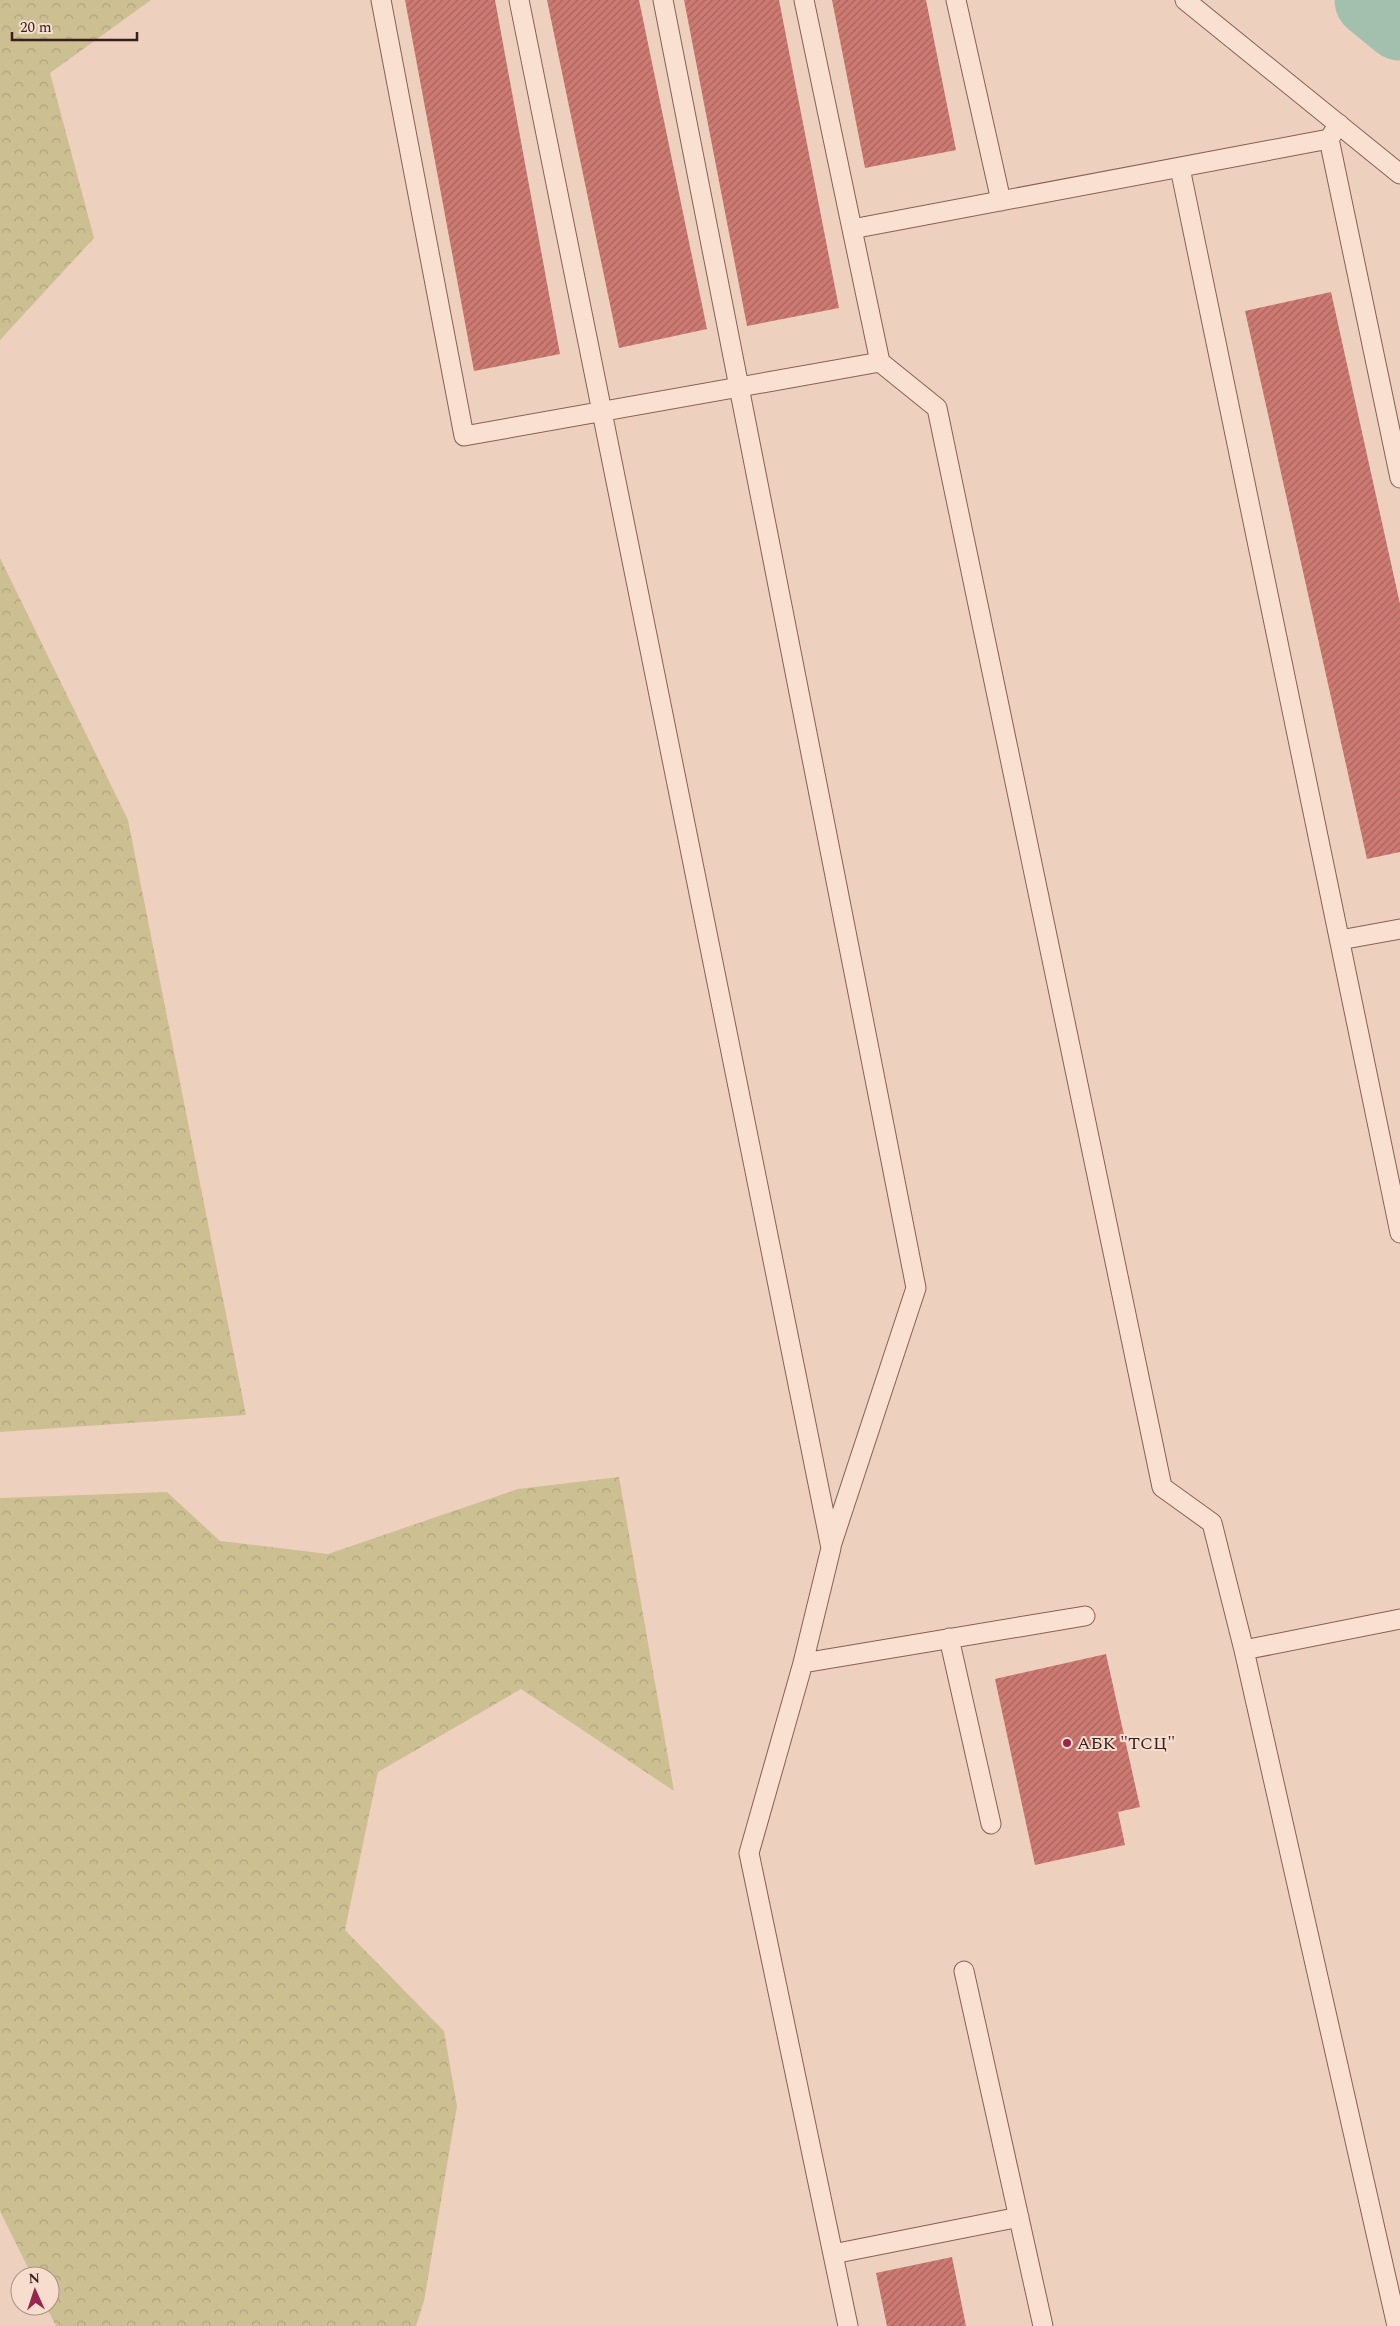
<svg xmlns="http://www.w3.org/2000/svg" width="1400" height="2326" viewBox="0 0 1400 2326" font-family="Spectral,serif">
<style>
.forest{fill:url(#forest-crowns)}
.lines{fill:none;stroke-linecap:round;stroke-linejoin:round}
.river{stroke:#a2c0ad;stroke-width:75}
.building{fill:url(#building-hatch)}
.service-casing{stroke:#876057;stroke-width:21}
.service{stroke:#f9e0d1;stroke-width:19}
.poi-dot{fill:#96264d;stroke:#f6ddce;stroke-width:2}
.labels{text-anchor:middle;stroke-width:4;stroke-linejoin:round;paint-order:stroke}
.poi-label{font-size:18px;fill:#361f1c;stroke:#f6ddce;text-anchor:start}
</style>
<defs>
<pattern id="forest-crowns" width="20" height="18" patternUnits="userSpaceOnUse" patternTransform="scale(1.25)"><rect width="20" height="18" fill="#ccbf92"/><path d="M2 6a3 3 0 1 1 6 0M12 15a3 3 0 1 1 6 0" fill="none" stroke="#b0a47d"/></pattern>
<pattern id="building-hatch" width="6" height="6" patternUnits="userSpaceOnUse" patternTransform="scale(1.25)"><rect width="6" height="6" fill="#cd7a73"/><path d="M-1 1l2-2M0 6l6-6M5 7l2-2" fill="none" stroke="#a7635e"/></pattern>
</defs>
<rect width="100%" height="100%" fill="#eed0be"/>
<path class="forest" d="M0 0H151L50 73 94 238 0 340Z
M0 558 128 820 246 1415 0 1432Z
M619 1477 674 1791 521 1689 378 1772 345 1930 444 2031 457 2106 424 2301 416 2326H56L46 2306H50V2276H32L0 2211V1498L167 1492 220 1541 328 1554 518 1489Z"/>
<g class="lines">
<path class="river" d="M1372 0 1400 23"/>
</g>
<path class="building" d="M405 0H495L560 354 474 371Z
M547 0H639L707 329 619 348Z
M684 0H779L839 308 747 326Z
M832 0H926L956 150 865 168Z
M1331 292 1400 604V852L1367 859 1245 311Z
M1106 1654 1140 1807 1118 1812 1125 1845 1035 1865 995 1679Z
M952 2257 966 2326H887L876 2273Z"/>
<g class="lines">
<defs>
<path id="service" d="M381 0 464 436 880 362 852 229 1329 139 1339 124
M519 0 831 1548 803 1663
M663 0 916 1288 831 1546
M804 0 852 229
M956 0 1001 201
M1185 0 1400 174
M1329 139 1400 478
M1180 168 1400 1233
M880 362 937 408 1162 1487 1212 1523 1244 1650
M1340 940 1400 929
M949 1638 991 1824
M964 1971 1043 2326
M833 2254 1019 2217
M848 2326 749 1853 803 1663 1085 1616
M1397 2326 1244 1650 1400 1619"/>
</defs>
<use href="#service" class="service-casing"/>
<use href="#service" class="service"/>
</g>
<circle class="poi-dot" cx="1067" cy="1743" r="5"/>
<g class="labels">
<g class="poi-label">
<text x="1077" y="1749">АБК "ТСЦ"</text>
</g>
</g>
<g transform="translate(35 2291) rotate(357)"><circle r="24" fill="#f6ddce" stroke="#a99187"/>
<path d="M0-4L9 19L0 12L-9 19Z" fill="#96264d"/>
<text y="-8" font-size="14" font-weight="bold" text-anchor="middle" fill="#361f1c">N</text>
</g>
<path d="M12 32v8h125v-8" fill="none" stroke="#361f1c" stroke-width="2.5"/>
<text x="20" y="32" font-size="15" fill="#361f1c" stroke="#f6ddce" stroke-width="4" paint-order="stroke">20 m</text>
</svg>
